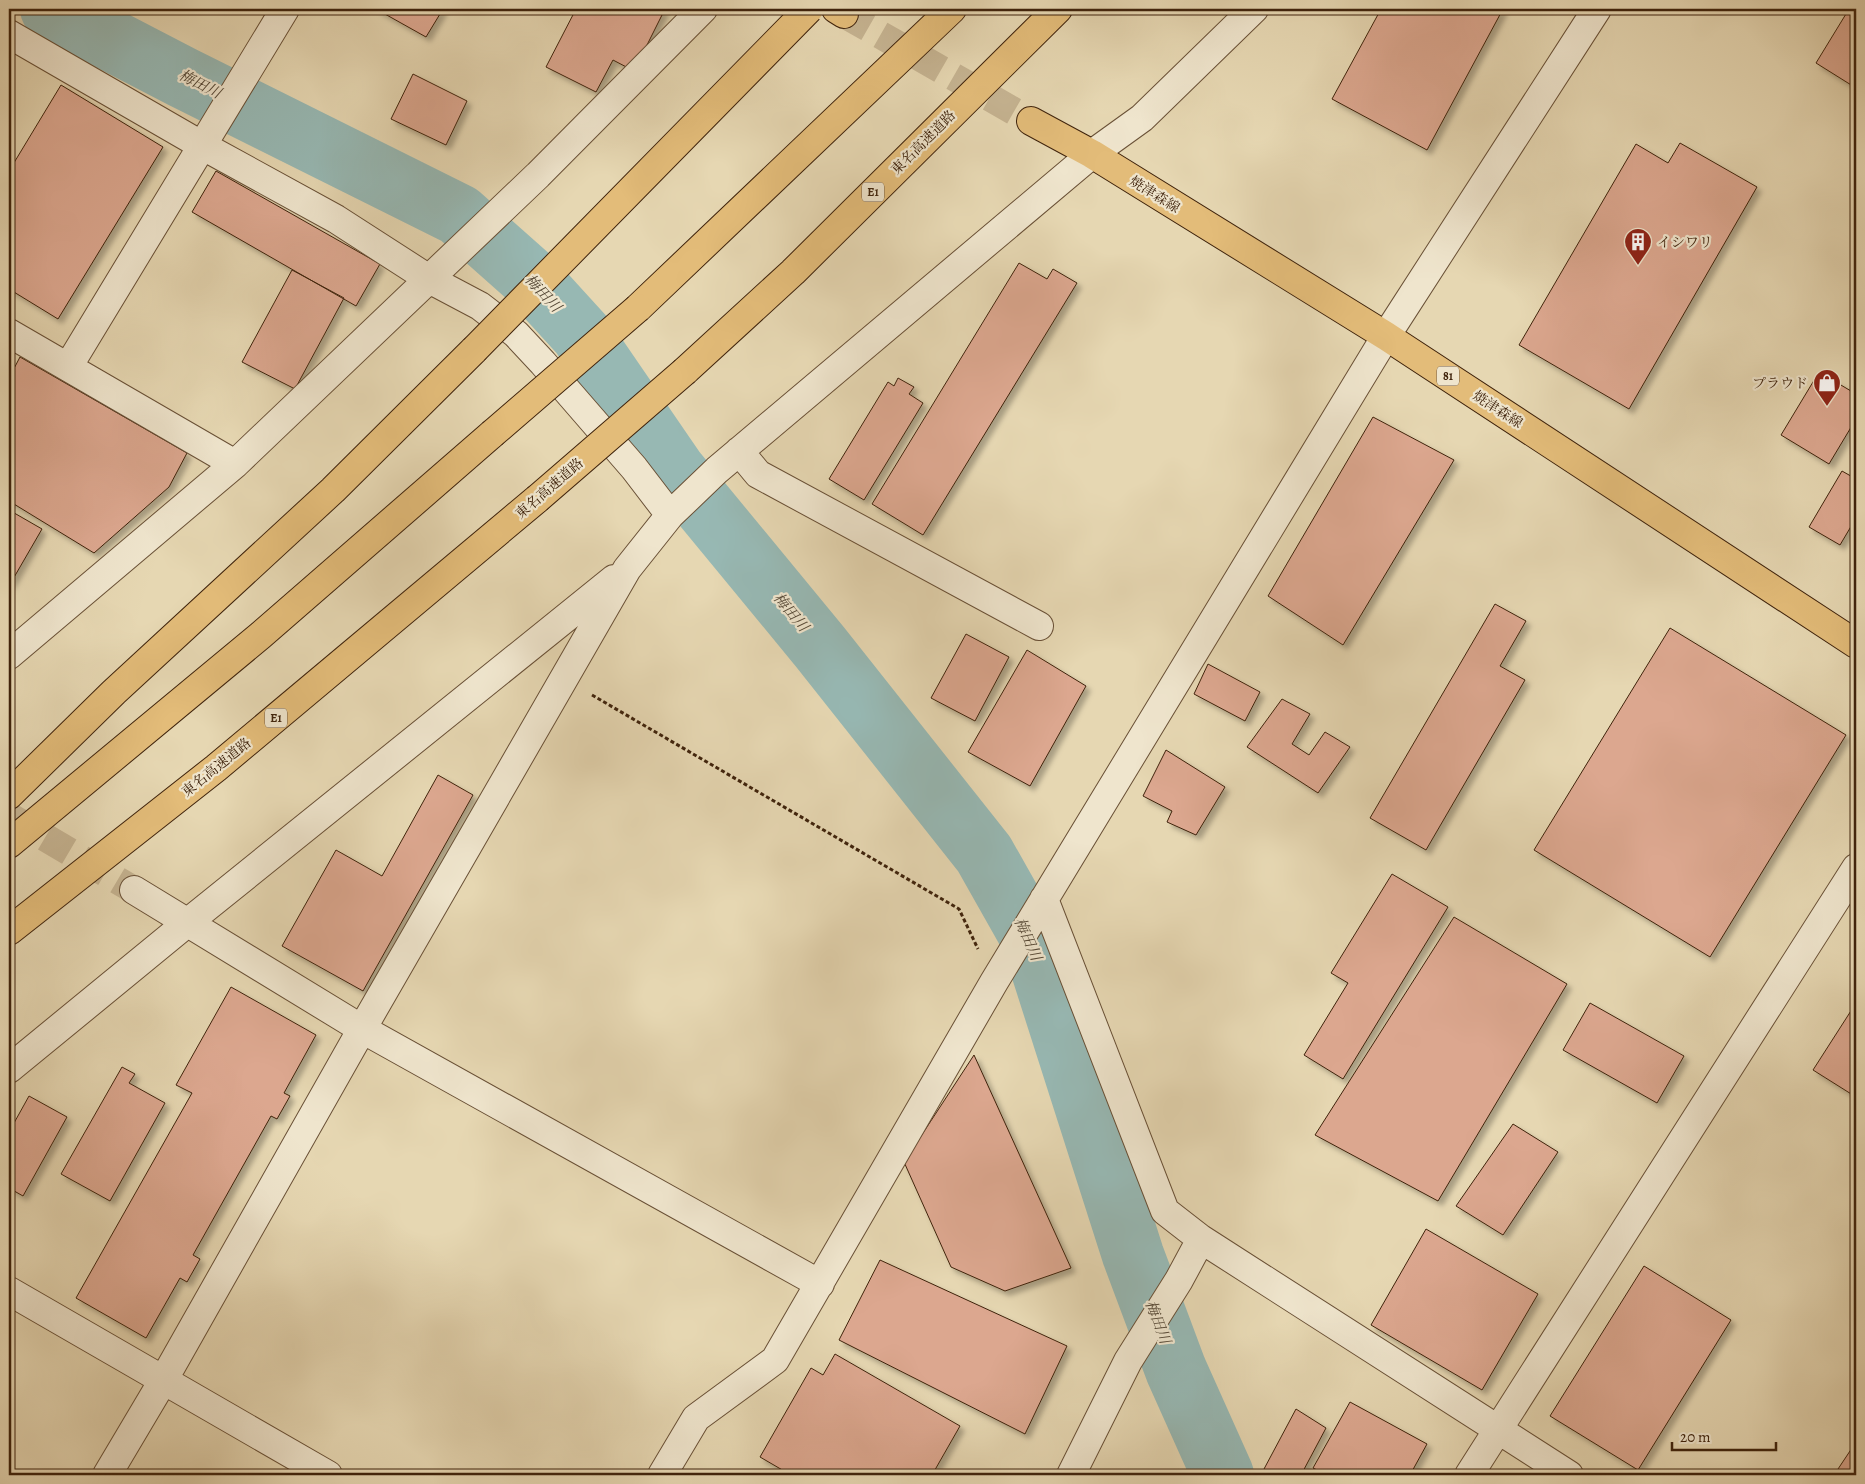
<svg xmlns="http://www.w3.org/2000/svg" width="1865" height="1484" viewBox="0 0 1865 1484" font-family="Alegreya,'Noto Serif JP',serif">
<style>
.lines{fill:none;stroke-linecap:round;stroke-linejoin:round}
.river{stroke:#97b8b3;stroke-width:62}
.building{fill:#dca78f;stroke:#3f230c;filter:url(#shadow)}
.street-tunnel{stroke:#c5b391;stroke-width:28;stroke-dasharray:28 14;stroke-linecap:butt}
.primary-tunnel{stroke:#c5b391;stroke-width:28;stroke-dasharray:28 14;stroke-linecap:butt}
.street-casing{stroke:#695036;stroke-width:30}
.primary-casing{stroke:#3f230c;stroke-width:30}
.highway-casing{stroke:#3f230c;stroke-width:30}
.path{stroke:#3f230c;stroke-width:3;stroke-dasharray:4 2.5;stroke-linecap:butt}
.street{stroke:#efe5cd;stroke-width:28}
.primary{stroke:#e3bc79;stroke-width:28}
.highway{stroke:#e3bc79;stroke-width:28}
.highway-bridge-casing{stroke:#3f230c;stroke-width:30;stroke-linecap:butt}
.highway-bridge{stroke:#e3bc79;stroke-width:28}
.labels{text-anchor:middle;stroke-width:4.5;stroke-linejoin:round;paint-order:stroke}
.shield{fill:#efe5cd;stroke:#745d46;stroke-width:1}
.shield-label{font-size:12px;font-weight:bold;fill:#3f230c}
.street-label{font-size:14px;fill:#3f230c;stroke:#efe5cd}
.poi-label{font-size:14px;fill:#3f230c;stroke:#efe5cd;text-anchor:start}
.water-label{font-size:15px;font-style:italic;fill:#554836;stroke:#efe5cd}
</style>
<defs>
<filter id="shadow"><feDropShadow dx="4.5" dy="4.5" stdDeviation="2.5" flood-color="#0004"/></filter>
</defs>
<rect width="100%" height="100%" fill="#e6d7b2"/>
<filter id="stains"><feTurbulence type="fractalNoise" baseFrequency=".004" numOctaves="4"/><feColorMatrix values="0 0 0 0 .2 0 0 0 0 .09 0 0 0 0 .02 0 0 0 .5 -.17"/></filter>
<radialGradient id="worn" r=".72"><stop offset=".6" stop-color="#630" stop-opacity="0"/><stop offset="1" stop-color="#630" stop-opacity=".3"/></radialGradient>
<g class="lines">
<path class="river" d="M51 9 182 77 459 215 530 278 581 334 675 471 820 647 984 854 1032 939 1133 1255 1176 1370 1223 1475"/>
</g>
<path class="building" d="M376 9H443L426 37Z
M576 9H665L634 71 613 60 596 92 546 67Z
M1381 9H1503L1427 150 1332 99Z
M1849 9H1856V88L1816 63Z
M413 74 467 101 446 145 391 119Z
M61 85 163 147 58 319 9 289V171Z
M1680 143 1757 187 1629 409 1519 345 1636 144 1668 163Z
M216 171 380 264 356 306 192 212Z
M1019 263 1047 279 1053 269 1077 283 923 535 872 504Z
M292 270 344 298 295 389 242 362Z
M20 357 187 453 169 487 94 553 9 501V378Z
M1819 372 1856 394V419L1829 464 1781 435Z
M898 378 914 387 909 394 923 403 864 500 829 479 888 382 894 386Z
M1373 417 1454 460 1343 645 1268 596Z
M1842 471 1856 479V518L1840 545 1809 527Z
M9 510 42 529 9 586Z
M1495 604 1526 621 1500 666 1525 680 1426 850 1370 818Z
M1670 628 1846 735 1710 957 1534 850Z
M966 634 1009 657 975 721 931 698Z
M1027 650 1086 686 1030 786 968 752Z
M1208 664 1260 692 1245 721 1194 694Z
M1282 699 1310 714 1292 744 1309 755 1325 732 1350 747 1318 793 1247 747Z
M1166 750 1225 787 1196 835 1167 822 1172 811 1143 796Z
M438 775 473 795 363 991 282 946 336 850 382 876Z
M1392 874 1448 907 1343 1079 1304 1055 1348 983 1331 973Z
M1454 917 1567 984 1438 1201 1315 1135Z
M231 987 316 1035 284 1093 290 1096 277 1119 271 1116 193 1255 200 1259 187 1282 180 1278 146 1338 76 1298 192 1093 176 1085Z
M1590 1003 1684 1056 1657 1103 1563 1050Z
M1856 1003V1097L1813 1070Z
M974 1055 1071 1268 1005 1291 951 1267 904 1162Z
M122 1067 135 1074 129 1083 165 1103 110 1201 61 1174Z
M29 1096 67 1117 23 1196 9 1188V1132Z
M1513 1124 1558 1152 1503 1235 1456 1206Z
M1426 1229 1538 1294 1482 1390 1371 1325Z
M880 1260 1067 1346 1025 1434 839 1340Z
M1644 1266 1731 1320 1638 1470 1550 1416Z
M835 1354 960 1426 932 1475H791L760 1457 811 1368 823 1375Z
M1350 1402 1427 1444 1410 1475H1327L1313 1468Z
M1296 1409 1326 1428 1301 1475H1276L1264 1469Z
M1856 1442V1475H1834Z"/>
<g class="lines">
<path class="street-tunnel" d="M9 816 134 890"/>
<path class="primary-tunnel" d="M844 14 1031 121"/>
<defs>
<path id="street" d="M9 34 203 146 336 219 429 279 480 306 516 334 543 363 634 468 670 515
M9 333 235 464
M68 367 285 9
M739 451 758 474 1039 626
M9 655 235 464 538 175 703 9
M134 890 362 1029 820 1284
M1044 899 1165 1211 1201 1239
M9 1069 187 923 614 579
M9 1291 328 1475
M107 1475 164 1379 362 1029 627 569 670 515 717 470 1092 154 1142 118 1254 9
M662 1475 696 1418 775 1360 994 982 1386 336 1597 9
M1071 1475 1128 1361 1179 1280 1201 1239 1569 1475
M1469 1475 1856 868"/>
<path id="primary" d="M836 9 844 14
M1031 121 1092 154 1386 336 1856 644"/>
<path id="highway" d="M638 308 952 9
M685 371 793 272 1058 9
M9 795 114 692 333 490 474 350
M9 844 261 635 492 434
M9 931 216 768 537 499"/>
</defs>
<use href="#street" class="street-casing"/>
<use href="#primary" class="primary-casing"/>
<use href="#highway" class="highway-casing"/>
<path class="path" d="M592 695 959 909 978 949"/>
<use href="#street" class="street"/>
<use href="#primary" class="primary"/>
<use href="#highway" class="highway"/>
<defs>
<path id="highway-bridge" d="M474 350 809 9
M492 434 638 308
M537 499 685 371"/>
</defs>
<use href="#highway-bridge" class="highway-bridge-casing"/>
<use href="#highway-bridge" class="highway-bridge"/>
</g>
<defs>
<symbol id="building-pin" viewBox="-11 -11 22 30"><path d="M0 17L-7.5 6A9.5 9.5 0 1 1 7.5 6Z" fill="#8f2418" stroke="#efe5cd"/><path d="M-4-6H4V6H1V3H-1V6H-4ZM-2.5-4.3h1.7v1.8h-1.7ZM.8-4.3h1.7v1.8H.8ZM-2.5-1h1.7V.8h-1.7ZM.8-1h1.7V.8H.8Z" fill="#fff"/></symbol>
<symbol id="shop-pin" viewBox="-11 -11 22 30"><path d="M0 17L-7.5 6A9.5 9.5 0 1 1 7.5 6Z" fill="#8f2418" stroke="#efe5cd"/><path d="M-5-2.5h2.3a2.7 3.5 0 0 1 5.4 0H5L5.5 6h-11ZM-1.5-2.5h3a1.5 2.3 0 0 0-3 0Z" fill="#fff"/></symbol>
</defs>
<g fill-rule="evenodd">
<use href="#building-pin" x="1622" y="226" width="32" height="43"/>
<use href="#shop-pin" x="1811" y="367" width="32" height="43"/>
</g>
<g class="labels">
<g class="shield">
<rect x="862" y="182.5" width="22" height="19" rx="4"/>
<rect x="1437" y="366.5" width="22" height="19" rx="4"/>
<rect x="265" y="708.5" width="22" height="19" rx="4"/>
</g>
<g class="shield-label">
<text x="873" y="196">E1</text>
<text x="1448" y="380">81</text>
<text x="276" y="722">E1</text>
</g>
<g class="street-label">
<text transform="translate(923 142) rotate(-45)" y="5">東名高速道路</text>
<text transform="translate(1155 194) rotate(32)" y="5">焼津森線</text>
<text transform="translate(1498 409) rotate(33)" y="5">焼津森線</text>
<text transform="translate(549 488) rotate(-41)" y="5">東名高速道路</text>
<text transform="translate(216 767) rotate(-39)" y="5">東名高速道路</text>
</g>
<g class="poi-label">
<text x="1657" y="247">イシワリ</text>
<text x="1808" y="388" text-anchor="end">プラウド</text>
</g>
<g class="water-label">
<text transform="translate(200 84) rotate(27)" y="5">梅田川</text>
<text transform="translate(543 293) rotate(47)" y="5">梅田川</text>
<text transform="translate(791 612) rotate(50)" y="5">梅田川</text>
<text transform="translate(1028 939) rotate(66)" y="5">梅田川</text>
<text transform="translate(1158 1322) rotate(69)" y="5">梅田川</text>
</g>
</g>
<rect width="1865" height="1484" fill="none" stroke="#e6d7b2" stroke-width="30"/>
<rect x="10" y="10" width="1845" height="1464" fill="none" stroke="#3f230c" stroke-width="2.5"/>
<rect x="15" y="15" width="1835" height="1454" fill="none" stroke="#3f230c"/>
<path d="M1672 1442v8h104v-8" fill="none" stroke="#3f230c" stroke-width="2.5"/>
<text x="1680" y="1442" font-size="15" fill="#3f230c" stroke="#efe5cd" stroke-width="4" paint-order="stroke">20 m</text>
<rect width="100%" height="100%" filter="url(#stains)"/>
<rect width="100%" height="100%" fill="url(#worn)"/>
</svg>
